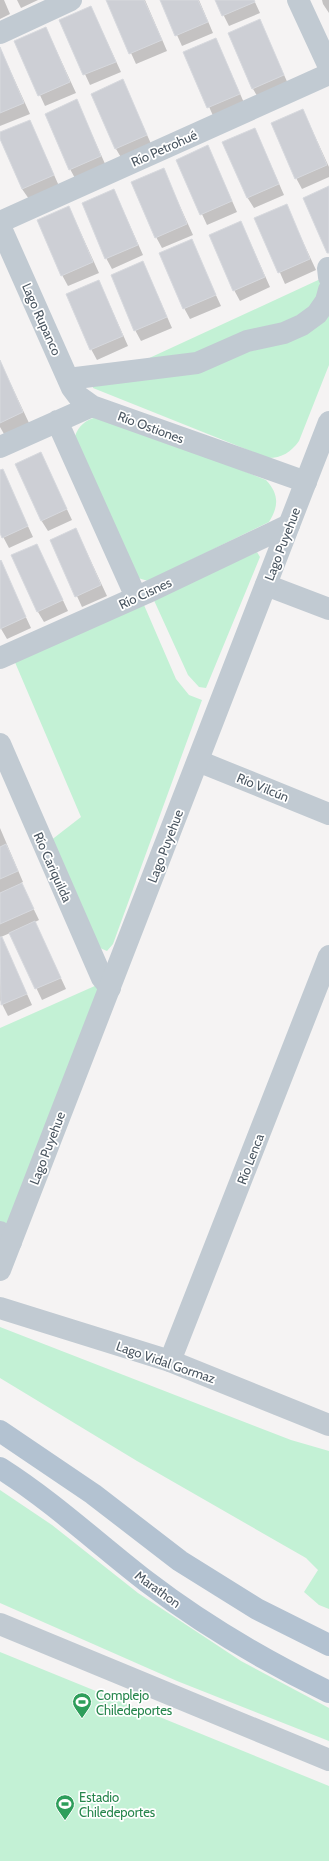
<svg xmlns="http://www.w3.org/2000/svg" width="329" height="1861" viewBox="0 0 329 1861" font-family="Cabin,sans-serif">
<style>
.green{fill:#c3f1d5}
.shadow{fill:#0003}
.building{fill:#cdcfd5;stroke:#d7d9de}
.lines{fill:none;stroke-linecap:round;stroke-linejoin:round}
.minor{stroke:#c1cad2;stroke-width:22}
.tertiary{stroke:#c1cad2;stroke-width:22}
.primary{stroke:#b3c2d1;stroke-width:22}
.labels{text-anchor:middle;stroke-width:3.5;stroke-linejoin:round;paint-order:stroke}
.street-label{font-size:13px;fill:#4a5661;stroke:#fff}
.leisure-label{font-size:13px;fill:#27864d;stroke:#fff;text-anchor:start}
</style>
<rect width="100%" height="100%" fill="#f5f3f3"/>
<path class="green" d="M329 275V365L299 441C291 452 282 458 268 458L93 388V384Z
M96 417 118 420 266 480C279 494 279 506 269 522L148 581 138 578 75 436C79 425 85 421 96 417Z
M257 552 260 557 206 688 199 687 188 675 152 596Z
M144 605 176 679 189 695 202 700 113 944 107 951 100 948 50 841 81 817 14 660Z
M97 985 99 990 0 1250V1028Z
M0 1327 291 1440 329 1451V1609L319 1605 304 1592 318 1570 306 1558 137 1461 0 1378Z
M0 1490 52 1525 138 1593 241 1661 329 1708V1741L177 1681 0 1603Z
M0 1652 329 1786V1861H0Z"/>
<path class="shadow" d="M0 0H4L10 14 0 19Z
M17 0H38L21 8Z
M107 0H145L167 51 136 64Z
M161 0H199L213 33 182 46Z
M216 0H254L260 13 229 26Z
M322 0H329V13L323 4Z
M91 7 121 72 90 85 60 20Z
M260 21 289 86 259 99 253 89Z
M46 28 76 93 45 106 15 41Z
M216 39 245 105 214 118 185 52Z
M0 48 30 114 0 126Z
M123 81 152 146 122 159 116 149Z
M77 101 106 166 76 180 70 169Z
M303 110 329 167V177L302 189 296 178Z
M30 121 59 186 29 199 22 189 0 134Z
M255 129 284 195 254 208 247 197Z
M208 147 237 212 207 225 177 160Z
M163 169 193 235 162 248 156 237Z
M114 190 143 255 112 269 106 258Z
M286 205 316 270 285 284 256 218Z
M69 207 99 273 68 286 62 275Z
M241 222 270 287 240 301 234 290Z
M191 241 221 306 190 319 184 308Z
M143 262 172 328 141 341 135 330Z
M99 281 128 346 97 360 91 349Z
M0 361 29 423 4 434 0 427Z
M41 454 72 520 48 531 41 520Z
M2 470 33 537 9 548 0 531V471Z
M76 529 107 596 82 607 51 540Z
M37 545 68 611 44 622 38 612Z
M0 562 31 628 7 639 0 627Z
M0 828 23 882 21 883 39 920 35 922 66 989 42 1000 10 933 1 937 32 1005 8 1016 0 1000Z"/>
<path class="building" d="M106 0H144L162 40 129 54Z
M160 0H198L208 22 175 36Z
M215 0H254L255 2 222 16Z
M91 6 116 62 83 75 59 20Z
M260 19 284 75 252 89 228 33Z
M46 27 70 82 38 96 14 41Z
M216 38 240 94 207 108 183 52Z
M0 47 24 103 0 113Z
M123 79 147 135 115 149 91 94Z
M77 99 101 156 69 170 45 114Z
M303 109 327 165 295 179 271 123Z
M30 120 54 175 22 189 0 139V132Z
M255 128 279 184 247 198 222 142Z
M208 145 232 201 200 215 176 160Z
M164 168 187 224 155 238 131 182Z
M329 186V253H327L303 198Z
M114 189 138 245 105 259 82 203Z
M287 204 310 259 278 273 254 218Z
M69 206 93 262 61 276 37 220Z
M241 221 265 277 233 291 209 235Z
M192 239 216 295 183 309 159 253Z
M143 261 167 317 134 331 111 275Z
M99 280 123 336 90 350 66 294Z
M0 360 23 412 0 423Z
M41 452 67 509 41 521 15 464Z
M3 469 28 526 2 538 0 533V470Z
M76 528 101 585 75 597 50 540Z
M37 544 63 600 37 612 11 555Z
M1 560 26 617 0 629V561Z
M6 844 18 871 0 879V847Z
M22 883 34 909 0 924V893Z
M35 921 61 978 35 989 9 933Z
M0 937H2L27 994 1 1005Z"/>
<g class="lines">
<path class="minor" d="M298 0 329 67
M0 33 71 0
M0 222 329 74
M0 226 72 388 78 396 92 406 306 482
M328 268 329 277
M68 379 197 363 247 341 284 333 302 325 317 314 326 301 329 290
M57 421 136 597
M0 447 92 406
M266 585 329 609
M0 658 146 593 289 525
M0 744 102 978 110 988
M198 761 329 814
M0 1232 11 1242
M170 1361 329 956"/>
<path class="tertiary" d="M0 1270 329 422
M0 1308 170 1361 329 1425
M0 1624 329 1760"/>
<path class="primary" d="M0 1431 93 1494 180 1561 257 1609 329 1645
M0 1468C52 1501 97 1543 146 1581 202 1624 265 1661 329 1692"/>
</g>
<defs>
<symbol id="stadium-pin" viewBox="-11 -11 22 30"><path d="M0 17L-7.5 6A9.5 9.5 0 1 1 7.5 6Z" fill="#2e9e5b" stroke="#fff"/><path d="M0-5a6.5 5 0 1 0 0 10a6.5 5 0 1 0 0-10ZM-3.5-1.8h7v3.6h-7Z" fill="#fff"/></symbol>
</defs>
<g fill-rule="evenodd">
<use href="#stadium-pin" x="71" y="1691" width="22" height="30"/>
<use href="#stadium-pin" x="54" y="1793" width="22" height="30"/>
</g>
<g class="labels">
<g class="street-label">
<text transform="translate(164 148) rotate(-24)" y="5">Río Petrohué</text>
<text transform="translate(42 319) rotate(66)" y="5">Lago Rupanco</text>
<text transform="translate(151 427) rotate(20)" y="5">Río Ostiones</text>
<text transform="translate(282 544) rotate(-69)" y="5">Lago Puyehue</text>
<text transform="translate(145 593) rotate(-25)" y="5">Río Cisnes</text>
<text transform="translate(263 787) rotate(22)" y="5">Río Vilcún</text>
<text transform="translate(165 846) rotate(-69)" y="5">Lago Puyehue</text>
<text transform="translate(53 867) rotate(66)" y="5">Río Cariquilda</text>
<text transform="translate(47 1148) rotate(-69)" y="5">Lago Puyehue</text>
<text transform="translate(250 1159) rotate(-69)" y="5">Río Lenca</text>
<text transform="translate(166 1362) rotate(19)" y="5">Lago Vidal Gormaz</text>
<text transform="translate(158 1589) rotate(36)" y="5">Marathon</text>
</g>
<g class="leisure-label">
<text x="96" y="1700">Complejo<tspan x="96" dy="15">Chiledeportes</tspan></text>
<text x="79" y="1802">Estadio<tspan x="79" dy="15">Chiledeportes</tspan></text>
</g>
</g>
</svg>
